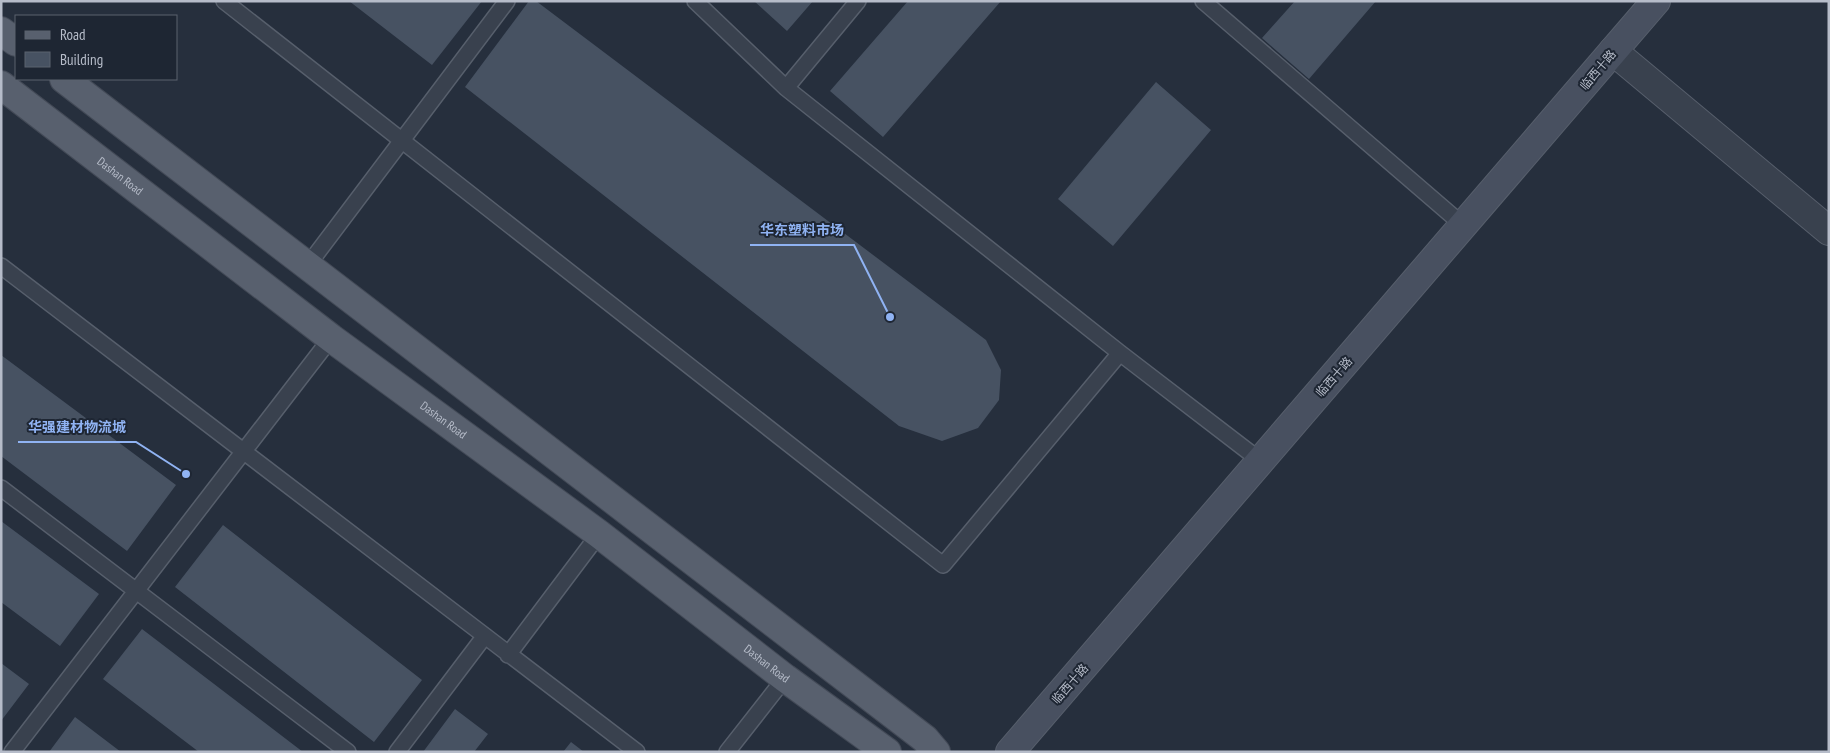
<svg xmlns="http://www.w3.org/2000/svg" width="1830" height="753" viewBox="0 0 1830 753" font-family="'PT Sans Narrow','Noto Sans SC',sans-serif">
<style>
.building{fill:#475262}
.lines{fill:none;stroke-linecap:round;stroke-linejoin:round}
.service-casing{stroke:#575f6c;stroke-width:18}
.minor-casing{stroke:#575f6c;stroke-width:30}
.secondary-casing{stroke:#575f6c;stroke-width:30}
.primary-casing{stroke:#434a57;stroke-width:30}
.service{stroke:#39414e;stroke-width:15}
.minor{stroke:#39414e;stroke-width:28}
.secondary{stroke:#485060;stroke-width:28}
.primary{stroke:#58606e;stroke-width:28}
.labels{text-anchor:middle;stroke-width:4;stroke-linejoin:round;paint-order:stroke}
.street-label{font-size:12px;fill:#b6bcc9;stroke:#1e2633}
.leader{fill:none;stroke:#90b3f3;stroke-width:2}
.callout-dot{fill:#90b3f3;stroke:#1e2633;stroke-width:2}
.callout-label{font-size:14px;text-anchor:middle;font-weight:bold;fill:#90b3f3;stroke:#1e2633;stroke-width:4;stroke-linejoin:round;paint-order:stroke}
</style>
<rect width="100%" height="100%" fill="#262f3d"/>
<path class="building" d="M349 1H482L432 65Z
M529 1H536L986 340 1001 370 999 400 978 428 942 441 899 426 465 87Z
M754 1H813L787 31Z
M908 1H1001L883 137 830 91Z
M1295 1H1376L1309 79 1262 38Z
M1156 82 1211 130 1113 246 1058 199Z
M1 355 176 485 127 551 1 456Z
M1 521 99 594 60 646 1 602Z
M223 525 422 680 374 742 175 587Z
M142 629 303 752H199L103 679Z
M1 663 29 684 1 721Z
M455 709 488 734 474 752H423Z
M75 717 121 752H49Z
M571 742 584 752H563Z"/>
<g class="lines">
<defs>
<path id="service" d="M224 1 943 565 1120 353
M695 1 786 88 1120 353 1262 462
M1203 1 1464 226
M786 88 858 1
M308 265 507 1
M1 266 637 752
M1 488 348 752
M508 655 599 534
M12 752 331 338
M397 752 484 637
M727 752 785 678"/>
<path id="minor" d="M1613 51 1829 231"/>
<path id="secondary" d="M1010 752 1656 1"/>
<g id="primary">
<path d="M1 31 16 42"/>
<path d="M64 79 925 739 936 752"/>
<path id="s1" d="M1 85 331 338 599 534 785 678 887 752"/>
</g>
</defs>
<use href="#service" class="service-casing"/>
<use href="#minor" class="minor-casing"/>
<use href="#secondary" class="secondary-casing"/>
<use href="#primary" class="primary-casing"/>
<use href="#service" class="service"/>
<use href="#minor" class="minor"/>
<use href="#secondary" class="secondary"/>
<use href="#primary" class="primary"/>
</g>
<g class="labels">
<g class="street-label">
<text transform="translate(1598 70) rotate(-50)" y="4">临西十路</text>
<text dy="4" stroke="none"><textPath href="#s1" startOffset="150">Dashan Road</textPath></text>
<text transform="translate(1334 377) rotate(-49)" y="4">临西十路</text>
<text dy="4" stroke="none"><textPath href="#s1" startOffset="555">Dashan Road</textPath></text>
<text dy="4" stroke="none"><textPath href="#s1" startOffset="960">Dashan Road</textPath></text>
<text transform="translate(1070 684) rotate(-49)" y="4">临西十路</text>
</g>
</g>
<path class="leader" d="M890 317L854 245H750M186 474L136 442H18"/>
<g class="callout-dot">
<circle cx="890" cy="317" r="5"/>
<circle cx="186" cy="474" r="5"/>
</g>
<g class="callout-label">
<text x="802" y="235">华东塑料市场</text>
<text x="77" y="432">华强建材物流城</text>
</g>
<rect width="1830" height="753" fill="none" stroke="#b6bcc9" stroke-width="5"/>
<rect x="15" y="15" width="162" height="65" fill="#1e2633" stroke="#5b626f"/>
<rect x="25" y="31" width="25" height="8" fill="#58606e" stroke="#5b626f"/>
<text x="60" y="40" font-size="15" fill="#b6bcc9">Road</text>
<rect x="25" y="52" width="25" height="15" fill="#475262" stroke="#5b626f"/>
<text x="60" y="65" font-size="15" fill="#b6bcc9">Building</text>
</svg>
